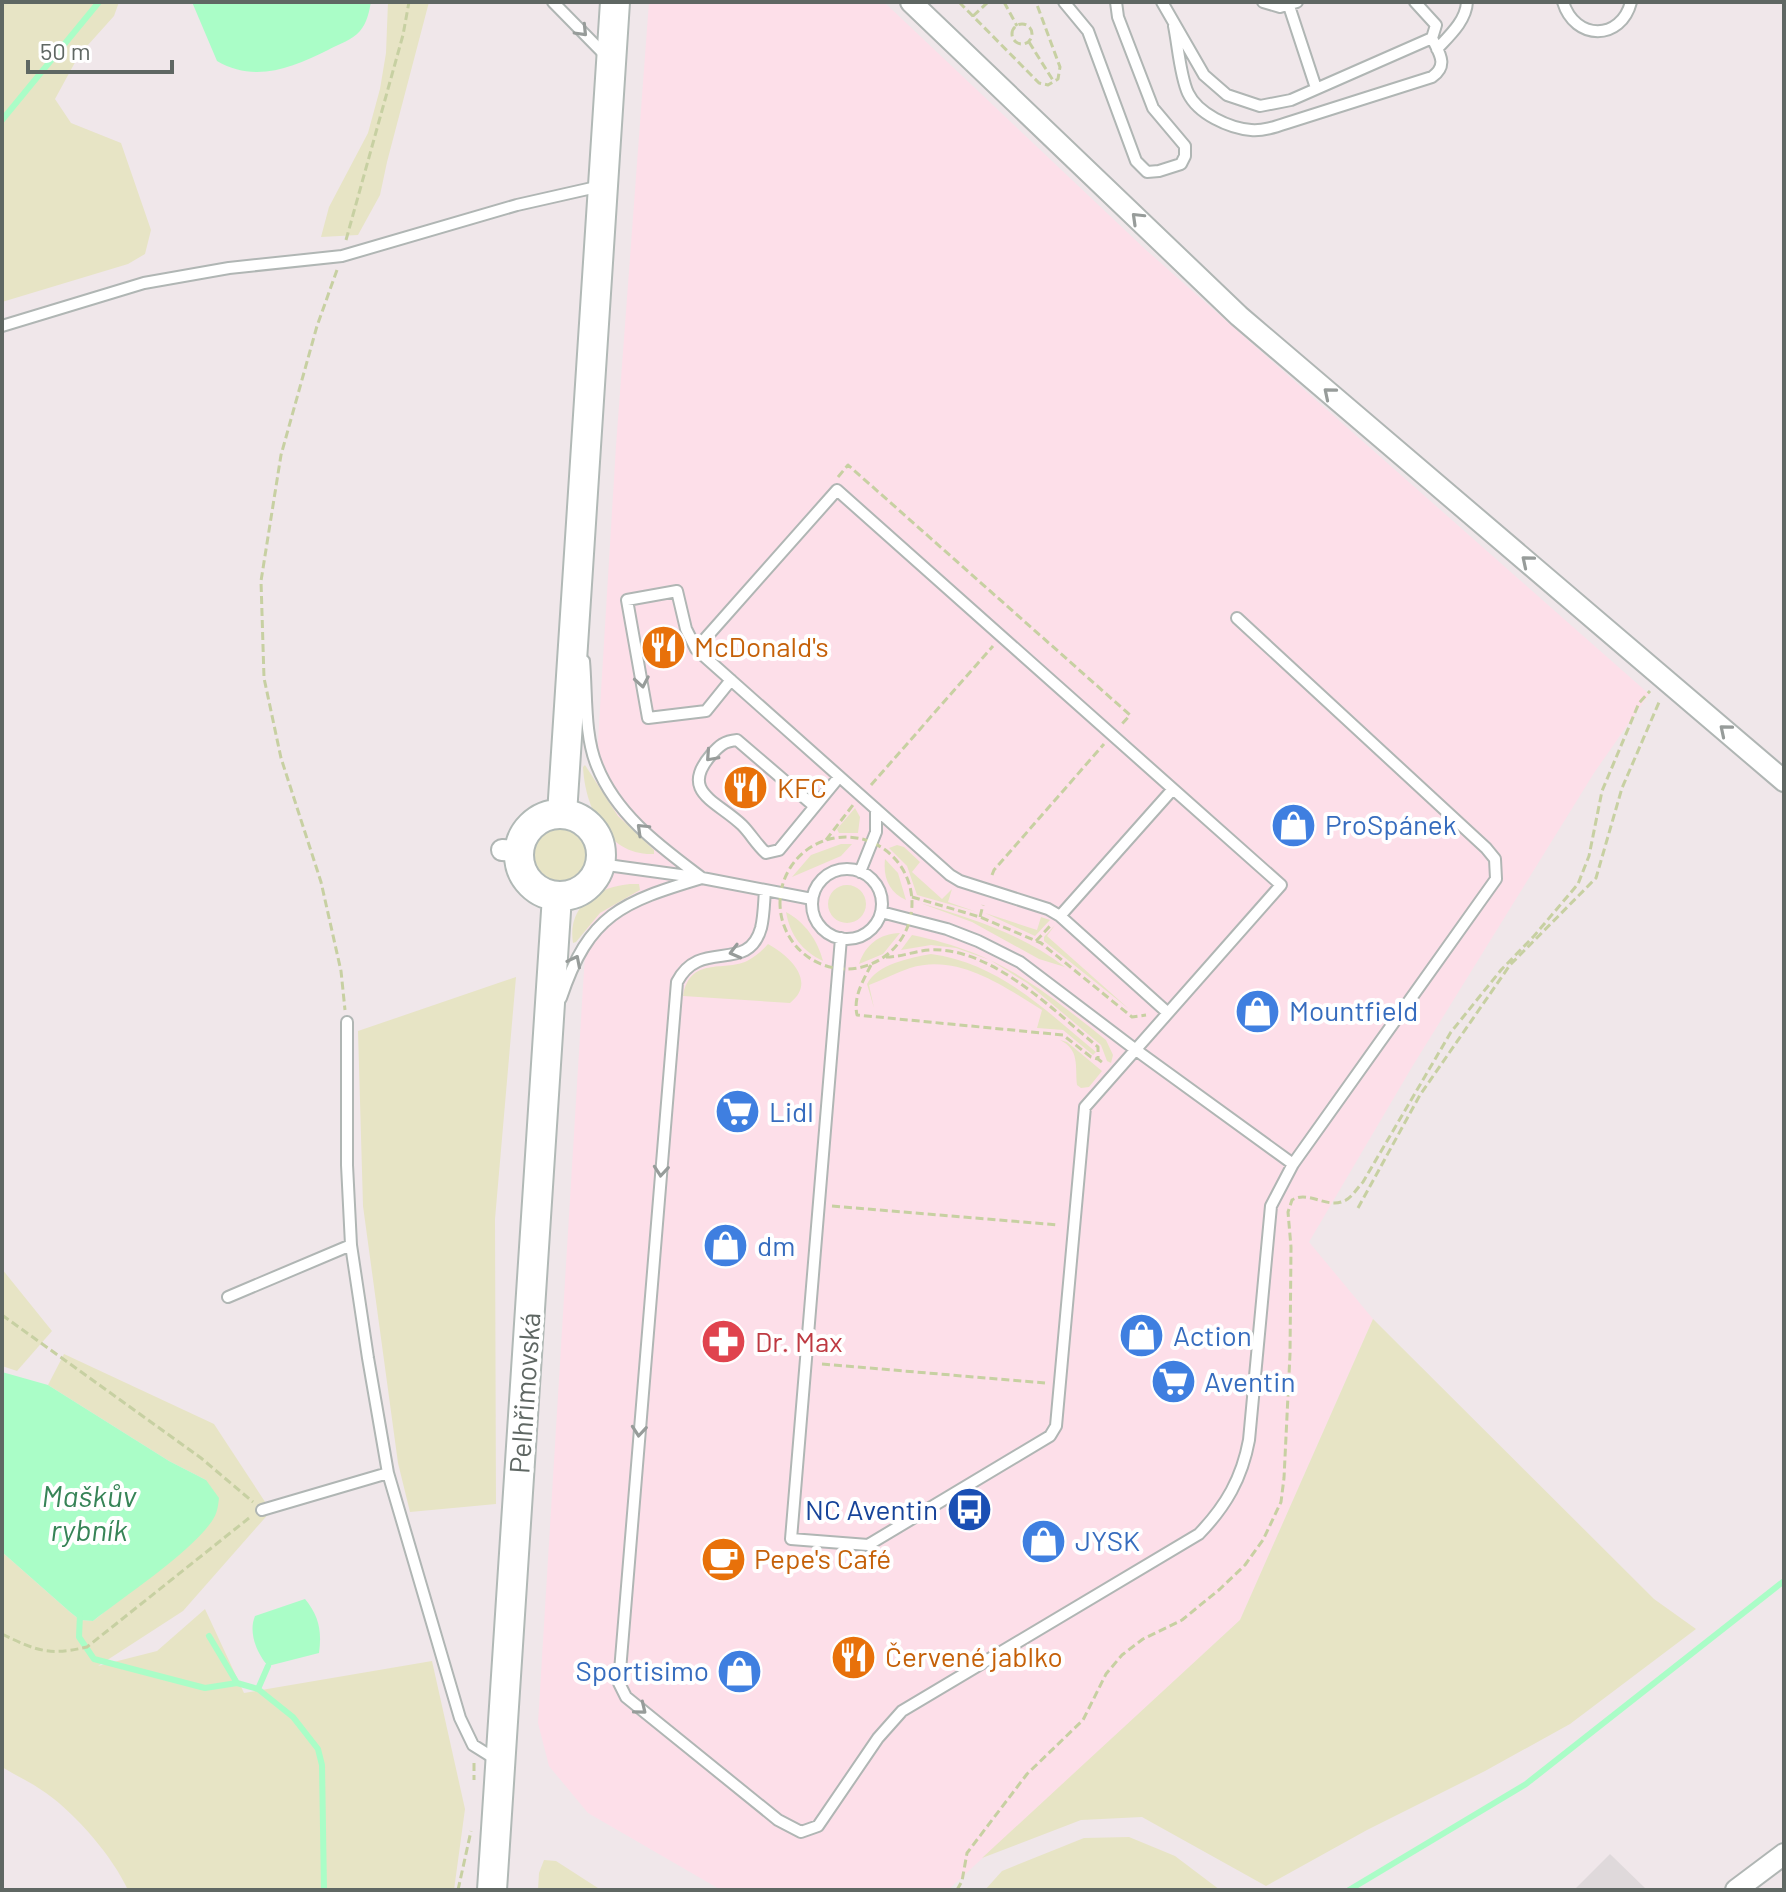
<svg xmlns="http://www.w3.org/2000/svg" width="1786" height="1892" viewBox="0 0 1786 1892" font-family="Barlow,sans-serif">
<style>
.commercial{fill:#fddfe9}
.industrial{fill:#dfd9db}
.green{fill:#e7e4c5}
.water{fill:#aafdc7}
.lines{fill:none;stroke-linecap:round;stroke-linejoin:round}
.stream{stroke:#aafdc7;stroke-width:6}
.service-casing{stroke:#b0b6b4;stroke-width:14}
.minor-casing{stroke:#b0b6b4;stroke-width:24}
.secondary-casing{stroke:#b1b9b6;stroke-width:32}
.path{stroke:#c7d0a2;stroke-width:3;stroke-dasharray:8 4;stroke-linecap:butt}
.service{stroke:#fff;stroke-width:10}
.minor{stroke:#fff;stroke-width:20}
.secondary{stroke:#fff;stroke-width:28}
.oneway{stroke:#979c9a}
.labels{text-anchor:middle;stroke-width:8;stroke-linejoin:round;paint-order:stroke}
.food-label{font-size:28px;fill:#c56008;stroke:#fff;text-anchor:start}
.shop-label{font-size:28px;fill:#366cbe;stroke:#fff;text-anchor:start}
.health-label{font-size:28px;fill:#be3a42;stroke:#fff;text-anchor:start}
.street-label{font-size:28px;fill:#5f6763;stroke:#fff}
.transit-label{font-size:28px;fill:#164399;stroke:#fff;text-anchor:end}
.water-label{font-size:30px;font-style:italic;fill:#378457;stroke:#fff}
</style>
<rect width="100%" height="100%" fill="#f0e7ea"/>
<path class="commercial" d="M649 2H884L1146 250 1649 694 1594 773 1412 1067 1309 1242 1373 1319 1240 1620 948 1890H721L588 1813 549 1766 538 1723 616 446Z"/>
<path class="industrial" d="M1610 1854 1647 1890H1574Z"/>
<path class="green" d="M2 2H119L114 16 79 55 55 99 71 123 121 143 151 230 145 254 128 264 2 302Z
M388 2H429L387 162 380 195 358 235 321 237 329 207 368 133 380 89 386 53Z
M585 765 618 816 654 850V854C607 856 585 807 583 767Z
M855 808 860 817 858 833H839L837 829Z
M531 855a29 29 0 1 1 58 0a29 29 0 1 1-58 0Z
M841 844H852L841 856 792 877 811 855Z
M897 845 904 847 920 862 912 872 942 899 952 889 948 902 977 912 917 895 907 866 889 848Z
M885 859 898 873 906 900C889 892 883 878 885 859Z
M630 884H639L640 890 600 913 576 942 573 943C567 906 597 887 630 884Z
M828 904a19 19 0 1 1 38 0a19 19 0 1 1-38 0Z
M920 903C971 918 1022 934 1065 967L1039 959 972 922Z
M786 912C805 922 818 941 823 961 802 951 790 935 786 912Z
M985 913 1037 930 1041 917 1050 920 1035 936Z
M1055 925 1047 936 1129 1009 1044 941V937Z
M900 933 883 954 859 964C866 944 879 934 900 933Z
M912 935C999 953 1038 986 1106 1040L1113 1055 1111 1063 1107 1061 1101 1045 1027 983 990 960 956 948 931 945 901 950Z
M768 944C790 956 817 982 790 1003L683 996C690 956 723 972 747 961 755 957 762 951 768 944Z
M931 954C999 963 1045 1010 1096 1052L1093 1055 1063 1030 1037 1028 1042 1010C1003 986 958 953 910 968 896 973 882 980 869 985L874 1008 867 984C877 964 910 958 931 954Z
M516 977 495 1219 496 1504 410 1512 398 1463 363 1206 358 1031Z
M1060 1040 1067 1042 1102 1071 1089 1087 1081 1088 1077 1085C1075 1066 1080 1050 1060 1040Z
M2 1269 52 1331 17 1371 2 1366Z
M1373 1319 1654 1599 1696 1629 1570 1724 1485 1771 1367 1830 1266 1886 1142 1817 1081 1820 982 1858 1240 1620Z
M64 1354 214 1424 271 1511 183 1611 98 1666 157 1651 205 1609 244 1693 432 1661 465 1809 454 1890H128C113 1857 76 1814 46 1793 32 1783 17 1776 2 1767V1552L70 1612 80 1620 93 1621 168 1562 206 1480 169 1461 48 1385Z
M1129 1837 1175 1856 1220 1890H985L1002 1871 1084 1838Z
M544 1860 556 1861 601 1890H538L539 1873Z"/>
<path class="water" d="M192 2H371C369 12 367 23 360 31 352 40 339 44 328 50 292 68 255 83 217 61Z
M2 1372 48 1385 169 1461 206 1480 219 1498C218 1507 217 1514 212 1521 189 1554 126 1595 93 1621L80 1620 70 1612 2 1552Z
M305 1599C319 1616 322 1631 319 1653L268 1666C257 1653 248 1633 255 1616Z"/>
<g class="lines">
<path class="stream" d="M2 120 99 2
M80 1614 79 1637 94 1659 205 1688 237 1683 258 1689 293 1717 318 1749 322 1765 324 1890
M209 1636 237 1683
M258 1689 268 1666
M1349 1890 1526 1784 1784 1581"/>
<defs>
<path id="service" d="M553 2 608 58
M1064 2 1088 31 1136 161 1147 172 1159 171 1181 164 1185 156V146L1153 108 1118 17 1116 2
M1162 2 1204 75 1227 95 1260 106 1291 100 1432 38C1439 53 1449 65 1432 77L1287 123C1275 127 1263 131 1251 130 1229 128 1198 114 1188 93 1180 76 1178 45 1174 26
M1263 2 1280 7 1297 2
M1415 2 1436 25 1432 38
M1563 2C1575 41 1621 41 1631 2
M1289 6 1316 88
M1437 49C1449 36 1466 21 1467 2
M2 326 144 283 229 268 342 256 517 205 601 186
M696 649 686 629 677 591 627 600 648 718 706 711 731 680
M584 661C587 694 584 735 597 766 617 816 661 847 702 878
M814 806 737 740C724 741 719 746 711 755 679 792 717 801 742 825 751 834 756 844 766 853L779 850 839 777
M600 864 702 878 812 899
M812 904a35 35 0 1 1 70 0a35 35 0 1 1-70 0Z
M860 872 876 832V809
M765 890C764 902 764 916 761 928 748 975 700 937 677 982L619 1683 626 1697 778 1820 801 1832 818 1826 878 1738 902 1711 1199 1534C1226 1506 1242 1478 1249 1440L1271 1206 1293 1164 1496 879 1495 859 1486 848 1237 618
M881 912 947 929 978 941 1020 962 1136 1050 1293 1164
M1060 916 1048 909 960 881 950 875 696 649 837 490 1173 789
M841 938 791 1539 868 1545 1050 1436 1056 1426 1085 1107 1281 885 1173 789 1060 916 1168 1013
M561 998C589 914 622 902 702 878
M347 1022V1165L351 1245 368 1358 388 1473 460 1718 473 1745 497 1760
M228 1297 351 1245
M262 1510 388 1473"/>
<path id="minor" d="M911 2 1239 316 1784 781
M502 850 519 851
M1736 1890 1784 1854"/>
<path id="secondary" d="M562 814 615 2
M519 855a41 41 0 1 1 82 0a41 41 0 1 1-82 0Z
M492 1890 557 896"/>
</defs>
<use href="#service" class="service-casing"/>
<use href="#minor" class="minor-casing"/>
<use href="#secondary" class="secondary-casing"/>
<path class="path" d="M959 2 1039 83 1048 85 1058 79 1060 67 1036 2
M1004 2 1017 26
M973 16 988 2
M1012 34a10 10 0 1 1 20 0a10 10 0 1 1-20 0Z
M1029 42 1054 82
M346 240 403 35 409 2
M337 270 317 326 281 455 261 581 264 678 281 758 321 882 341 971 345 1010
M838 477 848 465 1130 715 1122 724
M871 785 993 646
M780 903a66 66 0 1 1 132 0a66 66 0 1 1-132 0Z
M826 840 853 805
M992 875 994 870 1104 744
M912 897 980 917 1041 943 1132 1017 1146 1015
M980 917 983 905
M1036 941 1050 926
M886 957C901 957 915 951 929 950 991 946 1054 1011 1098 1047V1059L1103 1063
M871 965C863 981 853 997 857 1015L1063 1035 1091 1057 1098 1059
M832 1206 1059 1225
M1358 1208 1420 1095 1510 965 1596 878 1622 788 1660 700
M2 1315 201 1458 253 1502
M822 1364 1045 1383
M2 1634C37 1651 49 1656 87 1647L249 1518
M474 1763V1780
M458 1890 471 1831
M957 1890 962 1881 967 1853 1027 1774 1083 1720 1106 1674 1122 1655 1143 1639 1182 1620 1220 1589 1245 1565 1263 1540 1281 1502 1284 1478 1290 1354 1291 1247 1288 1212 1292 1200C1308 1190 1327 1209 1344 1201 1352 1198 1357 1188 1363 1182L1451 1032 1501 970 1534 936 1578 884 1589 856 1602 791 1639 703 1650 691"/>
<use href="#service" class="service"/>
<use href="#minor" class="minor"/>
<use href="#secondary" class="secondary"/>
</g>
<defs><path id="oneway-chevron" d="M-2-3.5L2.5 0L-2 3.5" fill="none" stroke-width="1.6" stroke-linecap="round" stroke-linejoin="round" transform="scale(2)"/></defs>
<g class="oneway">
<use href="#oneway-chevron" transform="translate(582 31) rotate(46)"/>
<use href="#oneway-chevron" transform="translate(1137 218) rotate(-136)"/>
<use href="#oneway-chevron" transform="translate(1329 393) rotate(-140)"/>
<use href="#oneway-chevron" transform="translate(1527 561) rotate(-140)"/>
<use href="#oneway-chevron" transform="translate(642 682) rotate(80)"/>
<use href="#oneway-chevron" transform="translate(1725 730) rotate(-140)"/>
<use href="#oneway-chevron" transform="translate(711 756) rotate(132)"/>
<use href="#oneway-chevron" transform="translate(642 829) rotate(-136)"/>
<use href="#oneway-chevron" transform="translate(735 952) rotate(165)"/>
<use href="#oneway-chevron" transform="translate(575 961) rotate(-63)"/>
<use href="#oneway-chevron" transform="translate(661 1171) rotate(95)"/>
<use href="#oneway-chevron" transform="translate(639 1431) rotate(95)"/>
<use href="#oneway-chevron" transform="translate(641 1709) rotate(39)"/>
</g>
<defs>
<symbol id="restaurant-disc" viewBox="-11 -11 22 22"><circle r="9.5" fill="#e8710a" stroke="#fff"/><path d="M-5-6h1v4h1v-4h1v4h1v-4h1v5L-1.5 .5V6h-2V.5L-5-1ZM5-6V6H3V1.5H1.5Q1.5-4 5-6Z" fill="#fff"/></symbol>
<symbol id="shop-disc" viewBox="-11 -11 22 22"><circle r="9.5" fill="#3f7fe0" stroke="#fff"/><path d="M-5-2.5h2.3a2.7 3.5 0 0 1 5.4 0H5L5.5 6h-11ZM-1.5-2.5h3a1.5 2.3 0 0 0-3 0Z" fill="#fff"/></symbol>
<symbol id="supermarket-disc" viewBox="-11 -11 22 22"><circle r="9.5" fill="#3f7fe0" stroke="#fff"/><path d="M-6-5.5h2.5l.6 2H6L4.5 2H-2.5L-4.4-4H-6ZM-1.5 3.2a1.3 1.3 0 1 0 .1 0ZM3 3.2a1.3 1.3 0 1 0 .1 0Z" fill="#fff"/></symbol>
<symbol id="pharmacy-disc" viewBox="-11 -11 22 22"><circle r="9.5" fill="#e0444e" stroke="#fff"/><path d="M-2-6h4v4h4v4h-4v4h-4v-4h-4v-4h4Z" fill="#fff"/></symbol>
<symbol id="bus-disc" viewBox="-11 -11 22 22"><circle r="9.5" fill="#1a4fb4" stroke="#fff"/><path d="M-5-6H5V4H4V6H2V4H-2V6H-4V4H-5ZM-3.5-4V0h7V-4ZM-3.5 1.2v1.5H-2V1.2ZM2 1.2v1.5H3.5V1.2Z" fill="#fff"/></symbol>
<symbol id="cafe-disc" viewBox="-11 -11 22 22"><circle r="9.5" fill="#e8710a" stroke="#fff"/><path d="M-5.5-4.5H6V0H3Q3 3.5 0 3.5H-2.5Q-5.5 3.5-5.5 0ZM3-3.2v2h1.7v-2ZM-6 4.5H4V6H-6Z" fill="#fff"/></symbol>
</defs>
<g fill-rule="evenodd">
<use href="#restaurant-disc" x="638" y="622" width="51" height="51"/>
<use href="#restaurant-disc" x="720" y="762" width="51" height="51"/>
<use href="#shop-disc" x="1268" y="800" width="51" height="51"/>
<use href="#shop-disc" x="1232" y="986" width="51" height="51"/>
<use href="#supermarket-disc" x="712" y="1086" width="51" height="51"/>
<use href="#shop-disc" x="700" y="1220" width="51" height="51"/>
<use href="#shop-disc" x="1116" y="1310" width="51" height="51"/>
<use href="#pharmacy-disc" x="698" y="1316" width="51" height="51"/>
<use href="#supermarket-disc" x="1148" y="1356" width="51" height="51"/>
<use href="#bus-disc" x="944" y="1484" width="51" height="51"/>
<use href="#shop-disc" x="1018" y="1516" width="51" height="51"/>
<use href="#cafe-disc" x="698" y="1534" width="51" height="51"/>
<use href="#restaurant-disc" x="828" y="1632" width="51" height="51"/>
<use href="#shop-disc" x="714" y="1646" width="51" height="51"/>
</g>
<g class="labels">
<g class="food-label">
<text x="694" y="657">McDonald's</text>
<text x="777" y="798">KFC</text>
<text x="754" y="1569">Pepe's Café</text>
<text x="885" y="1667">Červené jablko</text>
</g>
<g class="shop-label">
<text x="1325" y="835">ProSpánek</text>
<text x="1289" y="1021">Mountfield</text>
<text x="769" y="1122">Lidl</text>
<text x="757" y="1256">dm</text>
<text x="1173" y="1346">Action</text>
<text x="1204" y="1392">Aventin</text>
<text x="1075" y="1551">JYSK</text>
<text x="709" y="1681" text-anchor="end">Sportisimo</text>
</g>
<g class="health-label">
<text x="755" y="1352">Dr. Max</text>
</g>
<g class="street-label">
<text transform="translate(525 1393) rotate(-86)" y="10">Pelhřimovská</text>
</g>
<g class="transit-label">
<text x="938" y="1520">NC Aventin</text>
</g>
<g class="water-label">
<text x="89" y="1507">Maškův<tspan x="89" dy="34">rybník</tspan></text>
</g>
</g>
<rect width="1786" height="1892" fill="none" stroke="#5f6763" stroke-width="8"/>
<path d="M28 60v12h144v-12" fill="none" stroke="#5f6763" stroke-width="4"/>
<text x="40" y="60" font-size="24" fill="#5f6763" stroke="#ffffff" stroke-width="6" paint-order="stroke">50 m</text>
</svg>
